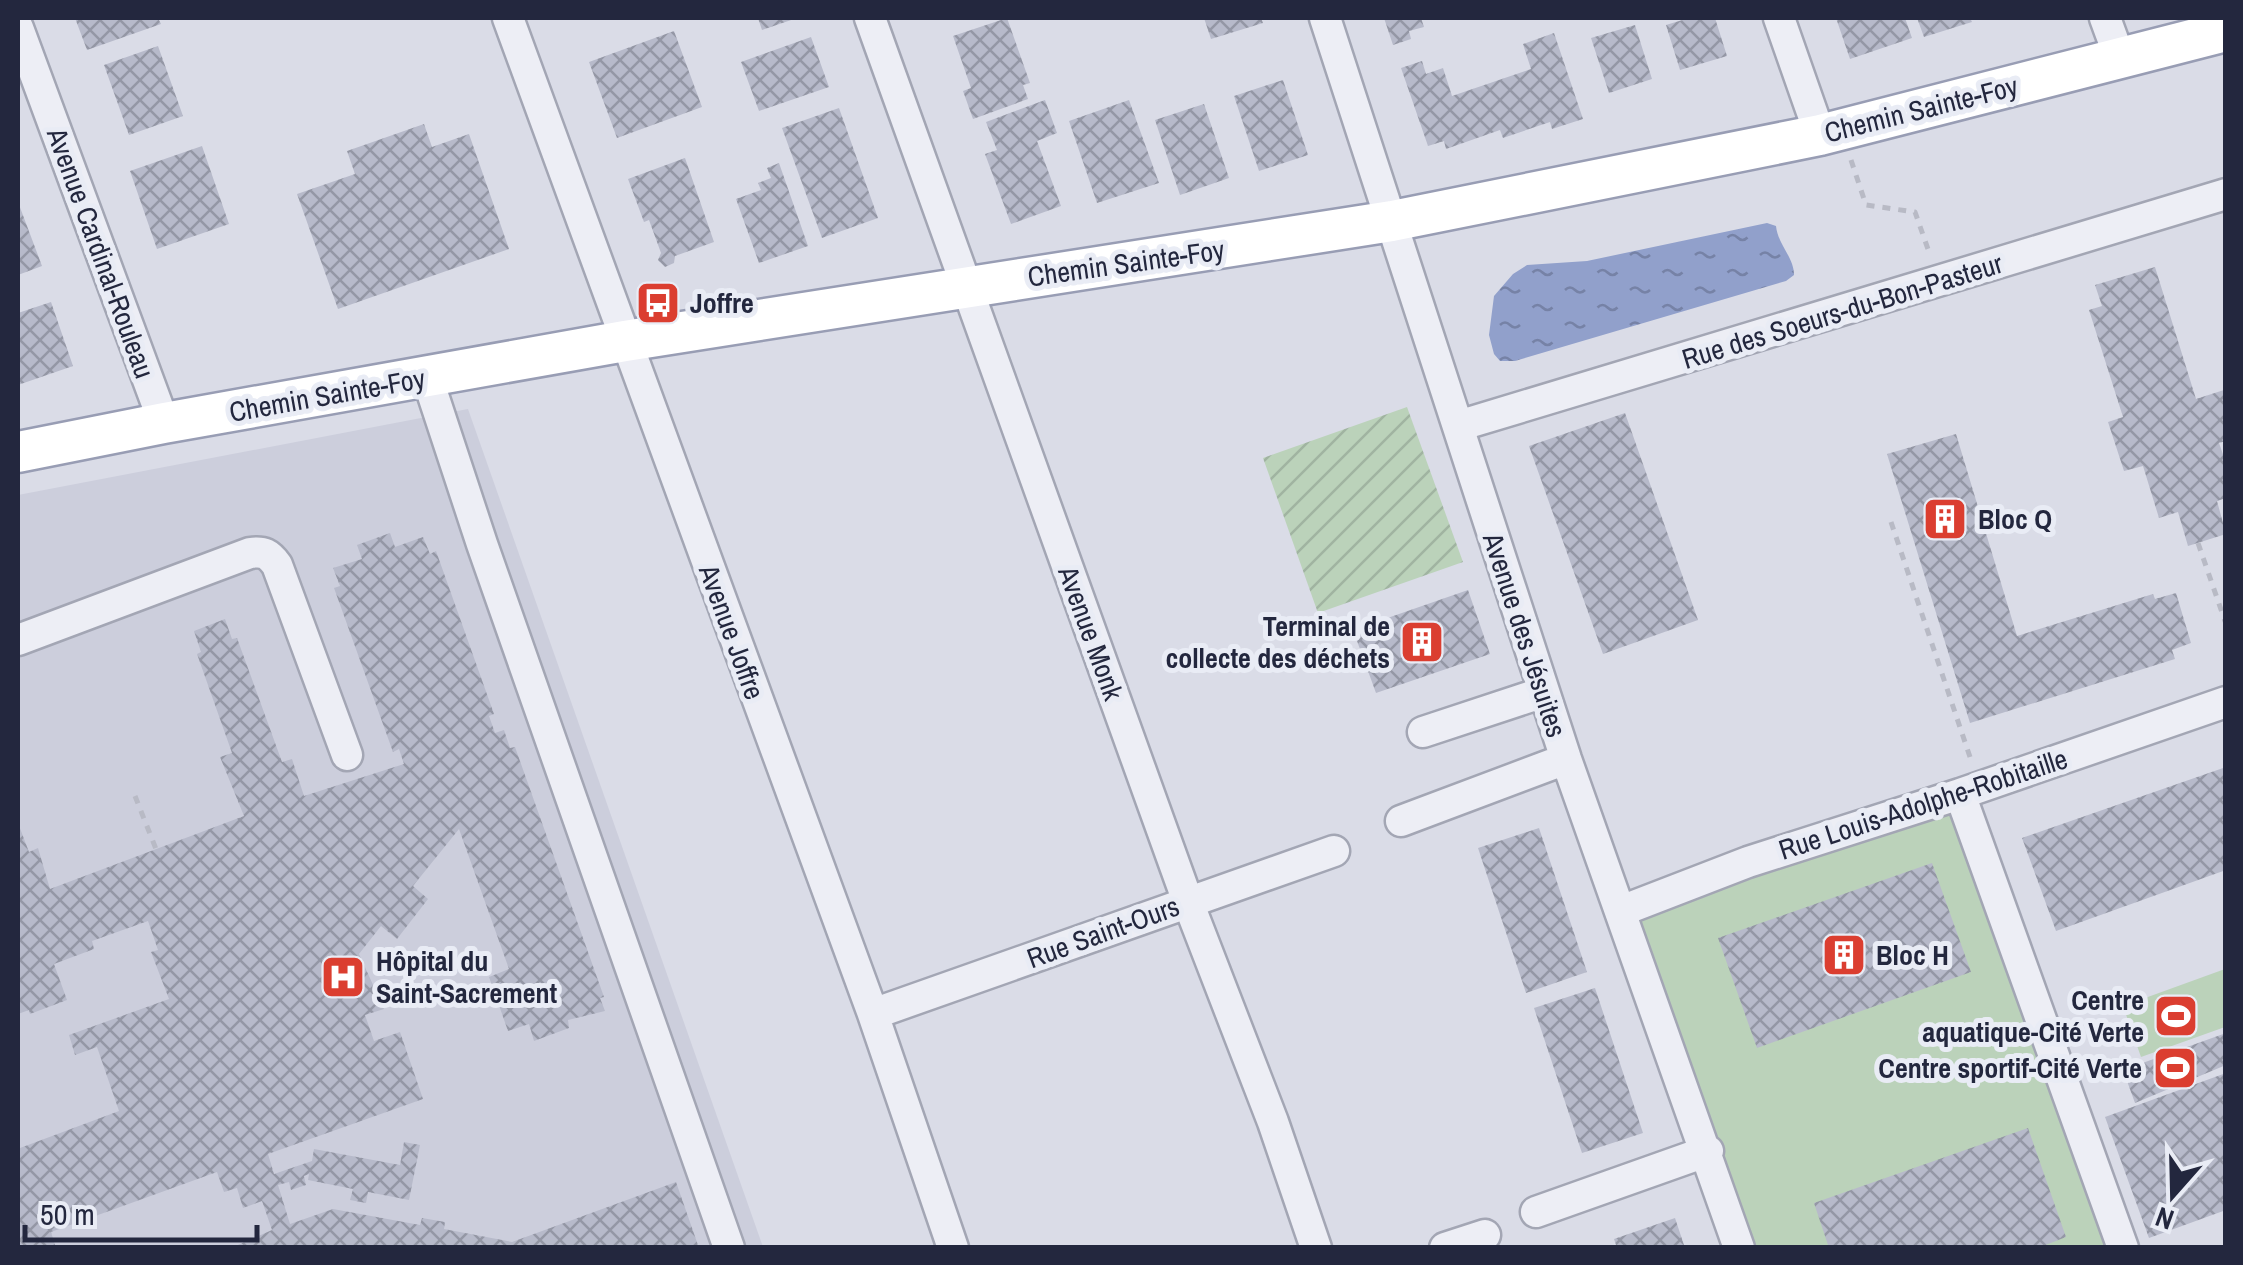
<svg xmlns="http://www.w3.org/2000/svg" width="2243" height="1265" viewBox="0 0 2243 1265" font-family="'Archivo Narrow',sans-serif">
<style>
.built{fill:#cccedc}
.green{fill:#bbd2ba}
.garden{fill:url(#garden-furrows)}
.water{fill:url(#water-ripples)}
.building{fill:url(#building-cross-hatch)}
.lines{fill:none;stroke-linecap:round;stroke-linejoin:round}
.minor-casing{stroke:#a3a6b4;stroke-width:35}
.major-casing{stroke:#989db4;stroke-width:45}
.path{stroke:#b8bac5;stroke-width:5;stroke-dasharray:8 8;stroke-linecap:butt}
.minor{stroke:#edeef5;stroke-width:30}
.major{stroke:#fff;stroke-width:40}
.labels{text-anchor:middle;stroke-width:10;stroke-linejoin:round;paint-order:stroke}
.street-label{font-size:28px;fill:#23273e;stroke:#e9ecf5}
.poi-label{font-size:28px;font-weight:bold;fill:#23273e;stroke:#e9ecf5;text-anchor:start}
</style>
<defs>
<pattern id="garden-furrows" width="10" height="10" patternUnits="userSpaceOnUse" patternTransform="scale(2.5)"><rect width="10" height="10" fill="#bbd2ba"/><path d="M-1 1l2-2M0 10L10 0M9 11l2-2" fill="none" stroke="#a0b4a1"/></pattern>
<pattern id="water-ripples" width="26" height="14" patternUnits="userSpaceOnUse" patternTransform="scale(2.5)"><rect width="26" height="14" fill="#91a0cb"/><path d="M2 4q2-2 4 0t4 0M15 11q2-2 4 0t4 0" fill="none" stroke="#7682a6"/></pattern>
<pattern id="building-cross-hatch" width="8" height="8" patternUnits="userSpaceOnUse" patternTransform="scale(2.5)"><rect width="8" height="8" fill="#b7baca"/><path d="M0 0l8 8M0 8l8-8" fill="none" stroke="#9497a5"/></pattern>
</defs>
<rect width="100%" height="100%" fill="#dadce7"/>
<path class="built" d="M468 409 763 1247 18 1248V495Z"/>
<path class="green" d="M1960 794 2123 1247H1739L1621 911Z
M2225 969V1027L2141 1057 2123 1006Z"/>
<path class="garden" d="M1407 407 1463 562 1318 613 1263 458Z"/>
<path class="water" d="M1767 223 1776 226C1778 245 1794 257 1794 275L1786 281 1515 361H1500L1494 354 1489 335 1494 296 1513 274 1527 265 1587 261Z"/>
<path class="building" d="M75 18H158L161 24 87 50Z
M758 18H797L762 30Z
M1007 18 1030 83 1023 85 1028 99 973 119 963 91 971 88 953 36Z
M1204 18H1261L1263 23 1211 39Z
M1384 18H1421L1424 27 1409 31 1411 39 1393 45Z
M1689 18H1715L1727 56 1680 70 1666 25Z
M1836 18H1905L1912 38 1850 59Z
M1917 18H1970L1972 22 1924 37Z
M1635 25 1652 79 1609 93 1591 38Z
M674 31 702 107 617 138 589 62Z
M1554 33 1583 119 1552 129 1550 122 1503 138 1500 130 1446 149 1444 141 1428 146 1401 68 1422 61 1426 74 1443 68 1452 96 1531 69 1523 44Z
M811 37 829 87 759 111 741 62Z
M158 46 183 116 129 135 104 65Z
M1283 80 1308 155 1259 171 1234 96Z
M1045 100 1057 133 1037 141 1061 206 1011 224 985 154 997 150 986 122Z
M1129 100 1159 183 1097 203 1069 121Z
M1204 104 1229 178 1180 195 1155 120Z
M839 108 878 218 822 238 782 128Z
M424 124 432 147 469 134 509 249 338 309 297 194 355 174 347 151Z
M202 146 229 224 157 249 130 171Z
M685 158 714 242 675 256 674 263 665 267 658 260 661 253 649 220 644 222 628 179Z
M779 163 808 246 759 263 736 199 761 190 758 183 771 178 767 168Z
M18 202 42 266 18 275Z
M2155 267 2196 399 2224 390 2226 396V441L2219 443 2226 463V498L2217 501 2226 534 2188 546 2178 512 2159 518 2143 466 2124 471 2108 422 2123 417 2089 310 2102 306 2095 285Z
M51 302 73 366 18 385V313Z
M1625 413 1698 620 1603 654 1529 446Z
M1956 434 2017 636 2153 594 2155 599 2176 593 2191 643 2172 650 2175 659 1970 723 1887 454Z
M390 533 395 547 423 537 430 554 436 551 494 714 489 716 495 733 504 730 510 748 515 747 604 997 600 998 605 1011 568 1020 569 1028 534 1041 529 1024 508 1031 489 977 509 969 459 829 413 886 428 899 397 939 381 926 359 954 384 1009 365 1015 374 1041 400 1032 423 1099 268 1154 274 1174 312 1161 314 1149 400 1165 404 1142 420 1145 409 1200 368 1192 366 1203 350 1200 353 1189 308 1180 309 1174 304 1176 306 1185 291 1190 289 1182 278 1185 290 1224 333 1209 420 1225 422 1218 445 1222 444 1229 512 1242 676 1182 699 1248H231L272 1230 262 1201 243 1208 237 1188 224 1192 217 1172 51 1232 56 1248H18V1142L20 1148 119 1111 97 1047 75 1055 69 1035 169 999 151 952 158 950 148 921 92 941 94 949 54 964 67 1000 30 1014 29 1010 18 1014V823L29 852 38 848 50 889 244 816 220 757 232 753 197 654 201 652 194 631 225 619 232 639 237 638 282 762 292 759 304 796 404 764 399 749 393 752 334 588 340 586 333 568 362 559 357 545Z
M1468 590 1490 654 1376 693 1353 630Z
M2226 767V870L2056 931 2022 838Z
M1539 828 1587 972 1526 993 1478 848Z
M1932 863 1971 972 1757 1048 1718 938Z
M1595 988 1643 1133 1582 1153 1534 1008Z
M2226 1033V1065L2135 1103 2123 1070Z
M2226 1073V1210L2149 1238 2105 1117Z
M2028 1128 2066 1237 2038 1248H1829L1814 1203Z
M1675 1218 1685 1248H1617L1614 1239Z"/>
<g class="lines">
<defs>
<path id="minor" d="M508 18 873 1014 953 1248
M870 18 1188 902 1273 1122 1316 1248
M1325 18 1566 759 1739 1248
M1779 18 1820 135
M2105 18 2120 59
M18 28 164 423
M427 377 482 544 729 1248
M1458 426 2226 194
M18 640 250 553C264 551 269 554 277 565L347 755
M1423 732 1544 692
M1960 794 2123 1248
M1401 821 1566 759
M1621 911 1748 862 1960 794 2226 702
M873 1014 1334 851
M1536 1212 1708 1151
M1445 1248 1485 1235"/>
<path id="major" d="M18 452 164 423 625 341 1392 221 1820 135 2226 31"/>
</defs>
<use href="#minor" class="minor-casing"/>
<use href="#major" class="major-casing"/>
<path class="path" d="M1851 160 1866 205 1915 212 1929 252
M1891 522 1971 760
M2198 543 2226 624
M135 796 156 849"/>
<use href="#minor" class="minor"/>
<use href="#major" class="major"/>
</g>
<defs>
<symbol id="bus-square" viewBox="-11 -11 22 22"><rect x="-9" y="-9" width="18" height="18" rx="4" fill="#db3e30" stroke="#e9ecf5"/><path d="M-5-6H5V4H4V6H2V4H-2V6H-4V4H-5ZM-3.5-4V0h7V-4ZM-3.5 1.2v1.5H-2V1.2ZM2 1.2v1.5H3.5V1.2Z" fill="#fff"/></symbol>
<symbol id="building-square" viewBox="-11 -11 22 22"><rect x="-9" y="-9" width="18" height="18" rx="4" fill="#db3e30" stroke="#e9ecf5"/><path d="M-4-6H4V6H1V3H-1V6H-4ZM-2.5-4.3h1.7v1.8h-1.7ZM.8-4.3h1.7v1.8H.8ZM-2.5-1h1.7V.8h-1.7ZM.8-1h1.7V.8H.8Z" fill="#fff"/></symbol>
<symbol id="hospital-square" viewBox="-11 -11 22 22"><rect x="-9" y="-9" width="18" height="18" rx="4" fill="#db3e30" stroke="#e9ecf5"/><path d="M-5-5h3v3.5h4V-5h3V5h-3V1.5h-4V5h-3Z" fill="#fff"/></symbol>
<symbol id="stadium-square" viewBox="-11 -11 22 22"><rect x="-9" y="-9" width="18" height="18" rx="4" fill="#db3e30" stroke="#e9ecf5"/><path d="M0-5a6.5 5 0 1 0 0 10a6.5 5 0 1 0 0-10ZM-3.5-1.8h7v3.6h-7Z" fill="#fff"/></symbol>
</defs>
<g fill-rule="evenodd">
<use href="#bus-square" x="633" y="278" width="50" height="50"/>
<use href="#building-square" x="1920" y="494" width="50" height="50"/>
<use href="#building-square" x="1397" y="617" width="50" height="50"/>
<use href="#building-square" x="1819" y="930" width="50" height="50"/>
<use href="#hospital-square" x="318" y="952" width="50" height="50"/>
<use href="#stadium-square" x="2151" y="991" width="50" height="50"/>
<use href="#stadium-square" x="2150" y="1043" width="50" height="50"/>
</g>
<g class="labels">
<g class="street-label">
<text transform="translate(1921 109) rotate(-14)" y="10">Chemin Sainte-Foy</text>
<text transform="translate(101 253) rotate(70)" y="10">Avenue Cardinal-Rouleau</text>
<text transform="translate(1126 263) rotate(-8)" y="10">Chemin Sainte-Foy</text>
<text transform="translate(1842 311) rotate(-17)" y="10">Rue des Soeurs-du-Bon-Pasteur</text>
<text transform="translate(327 395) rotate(-10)" y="10">Chemin Sainte-Foy</text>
<text transform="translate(732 632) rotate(70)" y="10">Avenue Joffre</text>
<text transform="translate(1091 633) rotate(70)" y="10">Avenue Monk</text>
<text transform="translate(1525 635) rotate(72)" y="10">Avenue des Jésuites</text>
<text transform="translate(1923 804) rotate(-18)" y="10">Rue Louis-Adolphe-Robitaille</text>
<text transform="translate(1103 932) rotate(-20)" y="10">Rue Saint-Ours</text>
</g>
<g class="poi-label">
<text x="690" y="313">Joffre</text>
<text x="1978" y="529">Bloc Q</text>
<text x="1390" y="636" text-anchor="end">Terminal de<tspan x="1390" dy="32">collecte des déchets</tspan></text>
<text x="1876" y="965">Bloc H</text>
<text x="376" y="971">Hôpital du<tspan x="376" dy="32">Saint-Sacrement</tspan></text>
<text x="2144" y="1010" text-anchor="end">Centre<tspan x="2144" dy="32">aquatique-Cité Verte</tspan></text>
<text x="2142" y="1078" text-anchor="end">Centre sportif-Cité Verte</text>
</g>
</g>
<rect width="2243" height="1265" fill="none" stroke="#23273e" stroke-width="40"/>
<g transform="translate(2173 1195) rotate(200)" stroke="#e9ecf5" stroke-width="8" paint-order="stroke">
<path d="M0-8L18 38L0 25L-18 38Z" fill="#23273e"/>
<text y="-15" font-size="28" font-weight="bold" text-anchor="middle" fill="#23273e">N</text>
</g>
<path d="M25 1225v15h232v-15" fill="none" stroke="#23273e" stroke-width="5"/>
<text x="40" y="1225" font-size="30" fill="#23273e" stroke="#e9ecf5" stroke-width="8" paint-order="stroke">50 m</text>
</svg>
